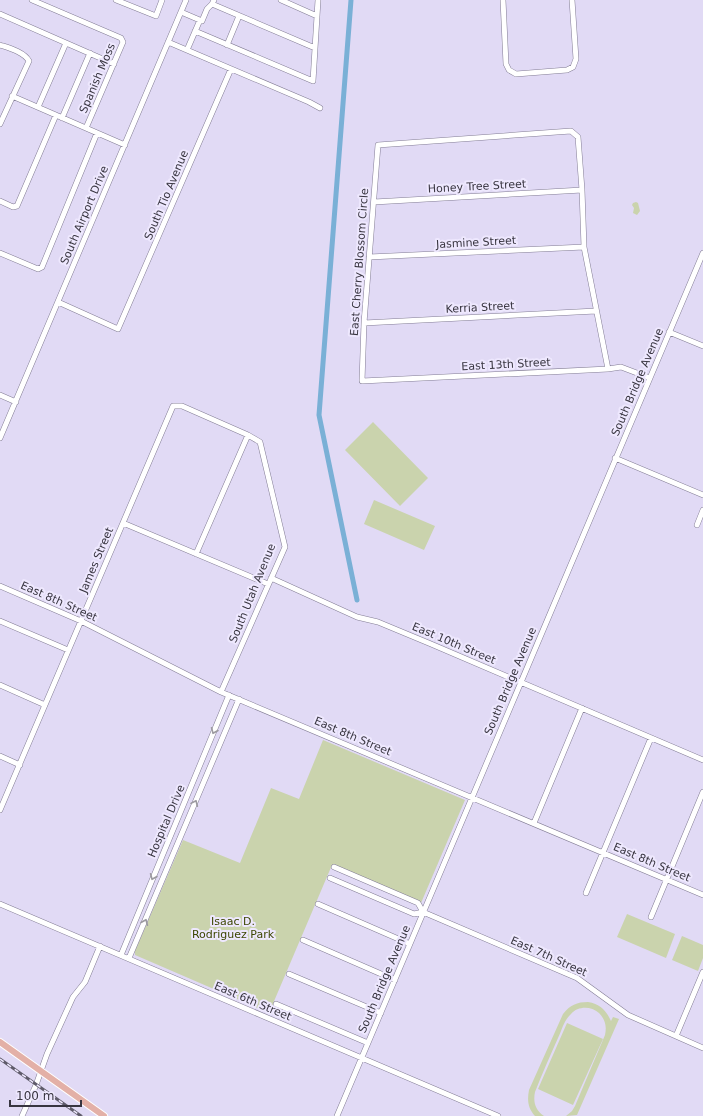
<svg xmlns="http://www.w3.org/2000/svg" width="703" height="1116" viewBox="0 0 703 1116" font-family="'DejaVu Sans',sans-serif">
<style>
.green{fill:#cad3ad}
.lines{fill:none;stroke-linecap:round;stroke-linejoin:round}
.canal{stroke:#7ab0d6;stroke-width:5}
.minor-casing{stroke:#837d95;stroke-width:6}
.major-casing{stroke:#fff;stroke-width:8}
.minor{stroke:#fff;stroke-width:5}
.major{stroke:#e3b0a7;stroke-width:6}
.rail-casing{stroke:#5f5b6a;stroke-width:3}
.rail{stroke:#eee8fe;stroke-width:1.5;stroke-dasharray:4.5;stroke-linecap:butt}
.oneway{stroke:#9c9aa0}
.labels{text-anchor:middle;stroke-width:4;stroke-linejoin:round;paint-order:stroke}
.street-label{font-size:11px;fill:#383540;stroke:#eee8fe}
.park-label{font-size:11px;fill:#3c4600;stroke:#eee8fe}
</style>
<rect width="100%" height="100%" fill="#e1daf5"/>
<path class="green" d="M636 202 638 203 640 211 637 215 633 213 634 208 632 205 633 203Z
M373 422 428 478 400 506 345 450Z
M374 500 435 526 424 550 364 524Z
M323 740 465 800 421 903 332 865 269 1013 135 955V951L183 840 240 863 271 788 299 799Z
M627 914 675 934 666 958 617 937Z
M682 936 703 945V958L698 971 672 960Z
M588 1002C600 1004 606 1010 611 1021L613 1017 619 1019 577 1115 566 1116 572 1111 575 1106 605 1035C607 1026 605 1019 599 1013 591 1006 578 1006 571 1014 564 1020 562 1030 558 1038 550 1056 542 1074 535 1092 533 1102 535 1110 544 1116H535C528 1108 527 1101 529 1090L563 1014C570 1005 577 1002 588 1002Z
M567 1023 603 1039 573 1105 538 1089Z"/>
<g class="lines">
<path class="canal" d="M351 0 319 415 357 600"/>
<defs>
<path id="minor" d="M32 0 121 38 123 42 86 128
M116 0 156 16 162 0
M281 0 317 16
M503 0 506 64 509 70 516 74 567 70 573 67 576 59 572 0
M212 4 315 48
M181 12 202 21 207 9 212 4 214 0
M0 14 114 64
M195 31 313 81 318 0
M168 42 309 102 320 108
M0 45C9 48 24 52 29 61L0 124
M227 45 239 16
M187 50 200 20
M12 96 125 145
M38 107 66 43
M62 118 90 53
M0 201 13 207 17 206 56 115
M374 202 582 190
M0 253 38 269 42 267 97 133
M369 257 584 247
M58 302 118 329 231 69
M364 323 596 311
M669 332 703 346
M608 369 584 247 582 190 578 137 571 131 378 145 364 323 362 381 608 369 621 367 650 378
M0 395 16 402
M0 438 186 0
M615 458 703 495
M123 523 268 584
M697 525 703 510
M271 578 357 617 378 622 431 644 703 760
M0 586 81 621 221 692 703 895
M0 621 68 650
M0 685 45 705
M221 692 285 547 260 442 248 435
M0 756 20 765
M0 810 173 406H182L248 435 196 554
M534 823 582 708
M334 867 418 903 423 912
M330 878 414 914 423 912 577 978 628 1015 703 1048
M586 893 651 738
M0 904 498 1116
M318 904 410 944
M651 917 703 792
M303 940 395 980
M121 955 229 695
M129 958 239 699
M289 974 381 1013
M276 1004 368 1043
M676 1036 703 972
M22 1116 36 1085 47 1054 73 997 85 982 100 946
M337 1116 703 253"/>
<path id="major" d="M0 1042 104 1116"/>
</defs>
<use href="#minor" class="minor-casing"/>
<use href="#major" class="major-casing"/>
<use href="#minor" class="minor"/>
<use href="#major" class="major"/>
<defs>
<path id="rail" d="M0 1059 81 1116"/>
</defs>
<use href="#rail" class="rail-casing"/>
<use href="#rail" class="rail"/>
</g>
<defs><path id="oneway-chevron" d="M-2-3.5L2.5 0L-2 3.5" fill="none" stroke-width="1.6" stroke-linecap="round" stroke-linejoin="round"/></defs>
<g class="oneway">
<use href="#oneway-chevron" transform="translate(214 731) rotate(113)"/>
<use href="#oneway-chevron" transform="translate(195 803) rotate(-66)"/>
<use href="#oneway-chevron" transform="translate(153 877) rotate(113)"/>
<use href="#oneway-chevron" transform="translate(145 922) rotate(-67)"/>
</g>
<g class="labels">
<g class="street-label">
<text transform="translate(97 78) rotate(-67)" y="4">Spanish Moss</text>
<text transform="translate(477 186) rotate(-3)" y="4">Honey Tree Street</text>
<text transform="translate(166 195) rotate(-67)" y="4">South Tio Avenue</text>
<text transform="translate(84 215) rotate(-67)" y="4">South Airport Drive</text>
<text transform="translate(476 242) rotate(-3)" y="4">Jasmine Street</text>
<text transform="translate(359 262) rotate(-86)" y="4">East Cherry Blossom Circle</text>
<text transform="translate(480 307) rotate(-3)" y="4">Kerria Street</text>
<text transform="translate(506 364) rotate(-3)" y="4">East 13th Street</text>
<text transform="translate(637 382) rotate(-67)" y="4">South Bridge Avenue</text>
<text transform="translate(96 560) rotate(-67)" y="4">James Street</text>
<text transform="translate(252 593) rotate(-68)" y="4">South Utah Avenue</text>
<text transform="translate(59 601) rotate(24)" y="4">East 8th Street</text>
<text transform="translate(454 643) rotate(23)" y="4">East 10th Street</text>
<text transform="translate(510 681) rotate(-67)" y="4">South Bridge Avenue</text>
<text transform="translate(353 736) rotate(23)" y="4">East 8th Street</text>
<text transform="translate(166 821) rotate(-67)" y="4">Hospital Drive</text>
<text transform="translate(652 862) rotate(23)" y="4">East 8th Street</text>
<text transform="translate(549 956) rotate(24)" y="4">East 7th Street</text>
<text transform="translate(384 979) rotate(-67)" y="4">South Bridge Avenue</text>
<text transform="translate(253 1001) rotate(23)" y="4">East 6th Street</text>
</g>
<g class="park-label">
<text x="233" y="925">Isaac D.<tspan x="233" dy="13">Rodriguez Park</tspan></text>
</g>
</g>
<path d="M10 1100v6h71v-6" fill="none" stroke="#383540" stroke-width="2"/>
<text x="16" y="1100" font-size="12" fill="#383540" stroke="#eee8fe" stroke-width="3" paint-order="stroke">100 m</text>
</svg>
